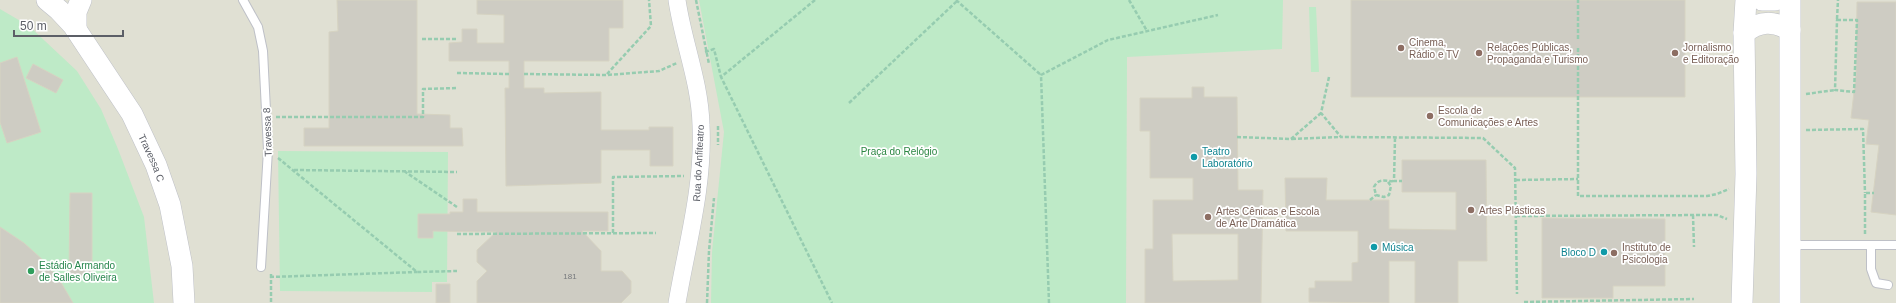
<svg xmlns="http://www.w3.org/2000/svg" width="1896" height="303" viewBox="0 0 1896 303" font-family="Arial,sans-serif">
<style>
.education{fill:#e0e0d3}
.green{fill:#beeac7}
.building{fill:#ceccc3;stroke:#d6d3c2;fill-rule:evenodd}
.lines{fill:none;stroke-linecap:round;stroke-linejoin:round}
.service-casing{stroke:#bec0c7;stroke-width:10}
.minor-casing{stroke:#bec0c7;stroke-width:18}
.tertiary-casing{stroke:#bec0c7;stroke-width:22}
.path{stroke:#96ccb0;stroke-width:2.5;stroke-dasharray:4 2;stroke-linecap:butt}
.service{stroke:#fff;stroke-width:8}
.minor{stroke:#fff;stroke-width:17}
.tertiary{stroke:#fff;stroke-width:21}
.education-dot{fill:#8d6e63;stroke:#fff;stroke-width:1.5}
.culture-dot{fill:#0f9aa8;stroke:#fff;stroke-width:1.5}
.leisure-dot{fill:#2e9e5b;stroke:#fff;stroke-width:1.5}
.labels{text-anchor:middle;stroke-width:3.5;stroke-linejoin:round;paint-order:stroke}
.number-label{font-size:8px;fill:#787a7e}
.education-label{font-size:10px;fill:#785e54;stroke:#fff;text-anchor:start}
.street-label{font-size:10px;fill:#5c5f67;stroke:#fff}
.park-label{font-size:10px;fill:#2b8642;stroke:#fff}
.culture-label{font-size:10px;fill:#0d838f;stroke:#fff;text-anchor:start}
.leisure-label{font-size:10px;fill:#27864d;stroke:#fff;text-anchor:start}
</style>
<rect width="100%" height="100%" fill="#f0f0e4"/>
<path class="education" d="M0 0H1896V303H0Z"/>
<path class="green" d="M699 0H1283L1282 49 1127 57 1126 303H711L712 252 724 132Z
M1309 7H1316L1319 72H1311Z
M0 9 29 26 77 71 101 109 118 149 144 217 154 303H0Z
M278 151 448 152 447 282H432V292L280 291Z"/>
<path class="building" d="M337 0H417V114L450 115V128H462L463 146H304V128H329V32L338 31Z
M477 0H623V28H609V61H524V88H544V93L601 92V130H649V127H673V166H650V150H601V183L506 186 505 88H509V61H449V43L462 42V29H477V43H504V15L477 14Z
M1351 0H1685V97H1351Z
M1857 2H1896V215L1871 212 1879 145 1866 144 1869 120 1851 118 1856 75Z
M17 57 41 132 7 143 0 122V63Z
M33 64 63 80 56 93 26 78Z
M1192 87H1204V97H1237L1238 190H1263L1261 303H1145V249H1153V200H1193V178H1150V131H1140V98H1192ZM1172 234H1238V280L1173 281Z
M1402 160H1486L1487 261H1458V303H1415V261H1389V303L1309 302V288H1315V281H1352V263L1358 262V231H1286L1285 178H1327L1326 200H1389V229L1456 230V192H1402Z
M70 193H92V276H69Z
M463 199H477V212H608V231H582L601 251V271H622L631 281V293L621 303H477V281L487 271 477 262V250L496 232 433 231V238H418V214H450V212H463Z
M1542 218 1665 219V286H1613V298H1542Z
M0 227 24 243 44 261 59 279 73 303H0Z
M436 284H450V303H436Z"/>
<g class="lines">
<defs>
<path id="service" d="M243 0 258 27 263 51 268 150 261 267
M1791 245H1896
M1871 245V269L1876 283 1888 285"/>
<path id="minor" d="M677 0C683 42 700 82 701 125 704 186 687 244 677 303"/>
<g id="tertiary">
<path id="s1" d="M47 0 59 10 73 25 132 114 156 165 170 205 182 266 184 303"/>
<path d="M1762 0H1775"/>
<path d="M76 29V12L81 0"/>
<path d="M1744 33C1759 21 1773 20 1790 30"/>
<path d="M1742 303 1746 174 1744 33 1746 0"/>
<path d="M1790 303V0"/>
</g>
</defs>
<use href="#service" class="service-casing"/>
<use href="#minor" class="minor-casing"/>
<use href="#tertiary" class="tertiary-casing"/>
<path class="path" d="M696 0 709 64
M815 0 721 77 832 303
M956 0 1041 75
M1129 0 1147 31
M1837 19 1838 0
M1837 20H1857L1854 92 1835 90Z
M422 39H457
M1578 39V0
M1578 48V196H1707L1717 194 1729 189
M705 52 714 49 721 77
M457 73 509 74
M524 74 607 75 659 71 677 63
M607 74 651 26 649 0
M1329 77 1321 113 1341 137 1483 138 1515 168 1517 294
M1806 94 1835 90
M849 103 957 1
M276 117H423V89L457 88
M718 126V145
M1806 130 1863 129 1865 193
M1237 137 1291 139 1321 113
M1395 138 1394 181H1402
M1292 139 1341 137
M278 158 417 272 457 271
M294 170 457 172
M404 171 457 207
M1516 180 1578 179
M1388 182 1391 186 1389 195 1384 197 1376 195 1374 187C1379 177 1386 182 1394 181
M1370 200 1376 195
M1693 215 1694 247
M1516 216 1706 215H1717L1727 219
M613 233V177L684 176
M457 234 656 233
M1865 234V193H1874
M271 274V303
M270 277 417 272
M1524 302 1694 299
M707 303 709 251 714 198
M1049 303 1041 75 1108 40 1218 15"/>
<use href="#service" class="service"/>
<use href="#minor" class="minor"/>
<use href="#tertiary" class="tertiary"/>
</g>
<g class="education-dot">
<circle cx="1401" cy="48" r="4"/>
<circle cx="1479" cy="53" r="4"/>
<circle cx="1675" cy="53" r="4"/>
<circle cx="1430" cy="116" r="4"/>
<circle cx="1471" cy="210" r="4"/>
<circle cx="1208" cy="217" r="4"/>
<circle cx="1614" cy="253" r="4"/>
</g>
<g class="culture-dot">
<circle cx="1194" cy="157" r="4"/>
<circle cx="1374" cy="247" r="4"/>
<circle cx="1604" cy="252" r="4"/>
</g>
<circle class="leisure-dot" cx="31" cy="271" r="4"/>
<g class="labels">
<g class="number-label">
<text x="570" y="279">181</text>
</g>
<g class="education-label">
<text x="1409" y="46">Cinema,<tspan x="1409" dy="12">Rádio e TV</tspan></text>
<text x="1487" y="51">Relações Públicas,<tspan x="1487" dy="12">Propaganda e Turismo</tspan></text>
<text x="1683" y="51">Jornalismo<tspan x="1683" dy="12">e Editoração</tspan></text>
<text x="1438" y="114">Escola de<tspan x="1438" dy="12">Comunicações e Artes</tspan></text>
<text x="1479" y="214">Artes Plásticas</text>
<text x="1216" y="215">Artes Cênicas e Escola<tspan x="1216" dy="12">de Arte Dramática</tspan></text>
<text x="1622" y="251">Instituto de<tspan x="1622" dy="12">Psicologia</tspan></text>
</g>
<g class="street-label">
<text transform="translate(267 132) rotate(-92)" y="4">Travessa 8</text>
<text dy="4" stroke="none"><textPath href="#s1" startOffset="191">Travessa C</textPath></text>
<text transform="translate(698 163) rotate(-87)" y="4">Rua do Anfiteatro</text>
</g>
<g class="park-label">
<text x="899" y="155">Praça do Relógio</text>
</g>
<g class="culture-label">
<text x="1202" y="155">Teatro<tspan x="1202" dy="12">Laboratório</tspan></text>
<text x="1382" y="251">Música</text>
<text x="1596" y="256" text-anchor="end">Bloco D</text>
</g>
<g class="leisure-label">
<text x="39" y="269">Estádio Armando<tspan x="39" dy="12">de Salles Oliveira</tspan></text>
</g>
</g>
<path d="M14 30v6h109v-6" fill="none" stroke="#5c5f67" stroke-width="2"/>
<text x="20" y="30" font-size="12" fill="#5c5f67" stroke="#ffffff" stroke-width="3" paint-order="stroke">50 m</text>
</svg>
